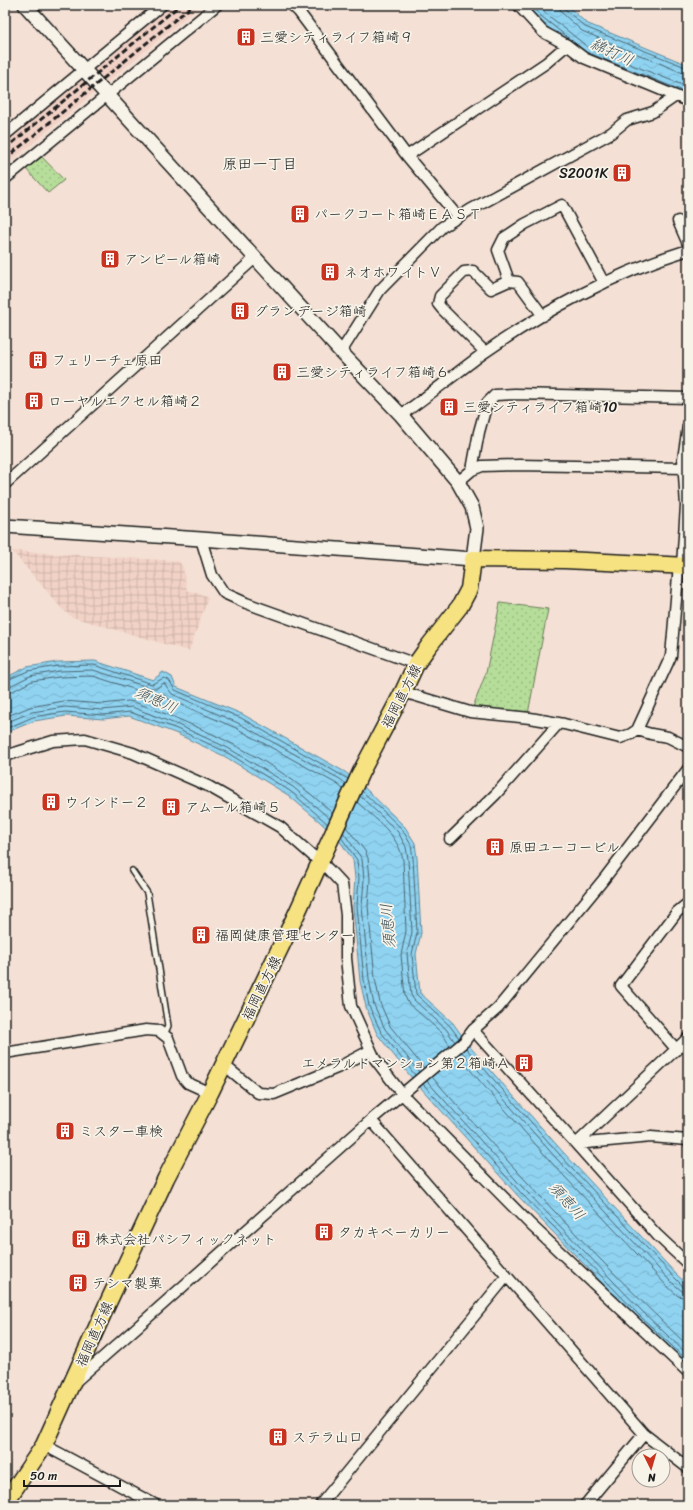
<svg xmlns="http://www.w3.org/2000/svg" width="693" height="1510" viewBox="0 0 693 1510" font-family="Sriracha,'Klee One',sans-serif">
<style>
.built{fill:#f2d2c6}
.industrial{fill:url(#industrial-grid)}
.green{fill:url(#green-dots);stroke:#697c5a}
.water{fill:url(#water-waves);stroke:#618a9c}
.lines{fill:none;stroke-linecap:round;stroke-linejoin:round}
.shore{stroke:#4a6571;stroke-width:1}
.service-casing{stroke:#1c1c1c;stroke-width:8}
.minor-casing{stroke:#1c1c1c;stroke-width:13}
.tertiary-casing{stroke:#1c1c1c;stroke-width:16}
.primary-casing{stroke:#1c1c1c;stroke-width:19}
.service{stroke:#f7f3e8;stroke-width:5}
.minor{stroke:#f7f3e8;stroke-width:10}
.tertiary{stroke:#f7f3e8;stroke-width:13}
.primary{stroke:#f7e281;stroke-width:16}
.rail{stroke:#1c1c1c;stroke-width:3;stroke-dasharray:6 3;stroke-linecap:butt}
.labels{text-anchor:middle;stroke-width:3.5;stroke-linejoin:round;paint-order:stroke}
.poi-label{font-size:14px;fill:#1c1c1c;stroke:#f7f3e8;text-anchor:start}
.street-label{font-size:14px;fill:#1c1c1c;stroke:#f7f3e8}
.water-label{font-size:15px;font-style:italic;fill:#3e535c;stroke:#f7f3e8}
.neighbourhood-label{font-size:15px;fill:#1c1c1c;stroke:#f7f3e8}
</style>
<defs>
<pattern id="industrial-grid" width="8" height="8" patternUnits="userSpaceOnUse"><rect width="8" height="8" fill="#f2d2c6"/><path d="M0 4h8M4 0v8" fill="none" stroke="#cfb4aa"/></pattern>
<pattern id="green-dots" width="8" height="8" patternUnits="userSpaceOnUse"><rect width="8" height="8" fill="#b6dd99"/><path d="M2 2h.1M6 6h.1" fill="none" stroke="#9cbd83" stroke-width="1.8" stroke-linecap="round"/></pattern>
<pattern id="water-waves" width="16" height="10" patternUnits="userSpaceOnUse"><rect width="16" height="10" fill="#8fd3f1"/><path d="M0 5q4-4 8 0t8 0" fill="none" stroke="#7bb5ce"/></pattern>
</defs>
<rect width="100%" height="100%" fill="#f4e0d4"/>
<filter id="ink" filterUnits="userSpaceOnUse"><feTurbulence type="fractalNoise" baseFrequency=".025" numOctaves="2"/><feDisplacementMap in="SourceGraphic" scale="8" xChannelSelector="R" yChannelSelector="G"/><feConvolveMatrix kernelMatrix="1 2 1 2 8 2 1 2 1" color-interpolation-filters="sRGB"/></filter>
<g filter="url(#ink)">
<path class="built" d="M172 5H201L5 166V142Z"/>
<path class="industrial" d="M12 551 178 561 183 567 187 590 206 596 208 598 189 651 72 617 62 609Z"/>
<path class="green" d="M42 157 64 180 48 193 26 169Z
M500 603 548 609 528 714 473 707 486 673Z"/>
<path class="water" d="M527 5H567L586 23 688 65V97L584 56 538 19Z
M95 661 153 680 163 672 172 677 176 687 242 714 345 772 364 787 405 827 415 843 417 858 421 933 416 954 420 993 453 1023 470 1047 563 1152 677 1275 688 1285V1366L636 1318 518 1196 411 1077 377 1034 366 1007 360 981 353 906 355 878 353 860 339 840 320 822 288 795 224 756 175 733 129 716 103 719 66 716 34 721 5 733V678L27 667 58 662Z"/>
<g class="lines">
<path class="shore" d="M532 5 541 16 586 52 688 93
M539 5 544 12 589 48 688 87
M559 5 561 12 582 31 683 73H688
M564 5 565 9 585 27 688 68
M5 681 28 671 58 666 94 665 152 684 164 678 169 680 175 690 241 718 348 779
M5 686H10L30 676 59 671 93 670 151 688H157L164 683 172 694 238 723 340 779 346 784
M5 692 13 691 32 681 59 677 93 676 149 694H155L162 693 170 700 236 728 337 784 343 789
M5 717 30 707 64 701 102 704 128 701 134 702C203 727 279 761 332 813
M5 723 32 712 65 707 102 710 132 707 178 725 228 748 293 787 330 819
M5 729 33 717 65 712 103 715 130 712 177 729 226 752 290 791 328 824
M362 791 402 829 411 845 413 858 416 914 417 933 412 954 416 994 450 1026 459 1038
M360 796 398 832 406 847 408 859 411 914 412 932 407 954 411 995 414 1000 446 1029 455 1042
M357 802C375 819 398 834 403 860L406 931 401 955 405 996 408 1003 442 1033 450 1046
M346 827 365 851 368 858 370 879 368 906 375 978 380 1003 390 1026 424 1068
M343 832 362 859 364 879 362 906 369 979 374 1005 385 1029 419 1072
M341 837 357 860 359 878 357 906 364 980 369 1006 381 1032 415 1075
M466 1048 560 1155 674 1277 684 1287H688
M462 1052 556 1158 670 1281 682 1291 688 1292
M457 1055 551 1162 666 1285 678 1296 688 1298
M432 1077C514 1169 598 1261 688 1346
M427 1081 525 1190 643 1312 688 1355
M423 1084 521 1193 639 1315 688 1361"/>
<defs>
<path id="service" d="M132 871 147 893 168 1026 164 1035"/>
<path id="minor" d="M292 5 299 12 407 156 458 217
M518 5 543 32 567 45 584 58 688 101
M5 135 162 5
M407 156 546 63 567 45
M5 179 217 5
M678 221 688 244
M543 316 518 282 509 281 498 250 504 238 525 224 562 205 604 283
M341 352 380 290 442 227 470 210 611 133 627 120 653 112 676 96
M485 352 442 309 438 304 440 296 464 272 473 271 491 289 509 281
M401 415C428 396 454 375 481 355 542 312 616 272 688 250
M472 470 482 466 519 465 684 468
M458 482 472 470 479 432 487 403 495 395 515 394 688 398
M5 484 255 258
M201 539 212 575 224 593 246 603 416 664
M682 565 686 506 683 459 688 426
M403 692 470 712 530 718 564 724 620 738 631 734 637 730 671 656 679 565
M637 730 651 734 668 737 688 747
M5 756 53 741 85 739 133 753 208 786 280 827 328 869 342 884 346 915V958L351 1006 375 1059 402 1094 531 1225 688 1372
M450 839 496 794 559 723
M473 1030 576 1144 651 1137 688 1140
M688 1038 576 1144 657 1235 688 1264
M677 1050 621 986 677 912 688 903
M5 1053 146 1030 159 1031 168 1038 182 1076 188 1083 210 1093
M224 1065 258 1093 274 1094 337 1068 371 1050
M371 1120 644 1434 688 1468
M75 1382 371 1120 464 1042 473 1030 498 1008 604 879 688 769
M44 1445 156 1505
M320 1505 506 1277
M585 1505 644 1434"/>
<path id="tertiary" d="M5 526 201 539 473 559 477 528 472 507 458 482 401 415 341 352 25 5"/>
<path id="primary" d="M5 1503 44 1445 106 1307 166 1178 210 1093 296 915 361 772 403 692 416 664 428 647 460 606 469 589 473 559 565 560 688 566"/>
</defs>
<use href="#service" class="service-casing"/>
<use href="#minor" class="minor-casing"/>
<use href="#tertiary" class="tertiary-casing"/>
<use href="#primary" class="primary-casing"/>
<use href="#service" class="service"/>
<use href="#minor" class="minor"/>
<use href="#tertiary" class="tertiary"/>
<use href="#primary" class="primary"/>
<path class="rail" d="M5 149 180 5
M5 159 193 5"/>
</g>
</g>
<defs>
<symbol id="building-square" viewBox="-11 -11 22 22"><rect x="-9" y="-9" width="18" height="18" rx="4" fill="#c8321e" stroke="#f7f3e8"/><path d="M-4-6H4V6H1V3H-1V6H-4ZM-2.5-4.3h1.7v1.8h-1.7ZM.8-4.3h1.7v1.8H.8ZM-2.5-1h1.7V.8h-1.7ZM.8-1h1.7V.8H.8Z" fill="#fff"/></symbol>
</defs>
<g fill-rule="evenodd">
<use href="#building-square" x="235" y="26" width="22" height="22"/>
<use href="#building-square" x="611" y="162" width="22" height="22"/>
<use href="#building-square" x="289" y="203" width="22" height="22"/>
<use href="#building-square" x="99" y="248" width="22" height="22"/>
<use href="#building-square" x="319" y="261" width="22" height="22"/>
<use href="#building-square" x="229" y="300" width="22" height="22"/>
<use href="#building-square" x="27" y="349" width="22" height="22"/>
<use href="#building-square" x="271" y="361" width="22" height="22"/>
<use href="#building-square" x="23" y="390" width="22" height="22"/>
<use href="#building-square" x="438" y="396" width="22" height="22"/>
<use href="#building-square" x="40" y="791" width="22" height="22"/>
<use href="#building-square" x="160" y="796" width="22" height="22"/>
<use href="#building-square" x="484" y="836" width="22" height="22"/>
<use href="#building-square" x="190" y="924" width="22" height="22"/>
<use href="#building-square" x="513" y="1052" width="22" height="22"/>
<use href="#building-square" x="54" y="1120" width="22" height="22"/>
<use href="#building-square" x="313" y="1221" width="22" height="22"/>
<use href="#building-square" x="70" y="1228" width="22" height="22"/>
<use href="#building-square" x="67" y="1272" width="22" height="22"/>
<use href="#building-square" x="267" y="1426" width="22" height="22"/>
</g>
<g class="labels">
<g class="poi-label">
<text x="260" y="42">三愛シティライフ箱崎９</text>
<text x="608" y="178" text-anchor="end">S2001K</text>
<text x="314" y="219">パークコート箱崎ＥＡＳＴ</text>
<text x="124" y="264">アンピール箱崎</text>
<text x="344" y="277">ネオホワイトⅤ</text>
<text x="254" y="316">グランデージ箱崎</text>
<text x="52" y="365">フェリーチェ原田</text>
<text x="296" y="377">三愛シティライフ箱崎６</text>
<text x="48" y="406">ローヤルエクセル箱崎２</text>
<text x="463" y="412">三愛シティライフ箱崎10</text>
<text x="65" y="807">ウインドー２</text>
<text x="185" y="812">アムール箱崎５</text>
<text x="509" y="852">原田ユーコービル</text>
<text x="215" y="940">福岡健康管理センター</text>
<text x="510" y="1068" text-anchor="end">エメラルドマンション第２箱崎Ａ</text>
<text x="79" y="1136">ミスター車検</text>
<text x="338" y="1237">タカキベーカリー</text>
<text x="95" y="1244">株式会社パシフィックネット</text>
<text x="92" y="1288">テシマ製菓</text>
<text x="292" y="1442">ステラ山口</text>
</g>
<g class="street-label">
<text transform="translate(401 696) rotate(-63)" y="5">福岡直方線</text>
<text transform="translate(261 988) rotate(-64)" y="5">福岡直方線</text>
<text transform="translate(94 1334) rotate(-66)" y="5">福岡直方線</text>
</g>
<g class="water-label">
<text transform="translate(612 52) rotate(25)" y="5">綿打川</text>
<text transform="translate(156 700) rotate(24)" y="5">須恵川</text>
<text transform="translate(388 926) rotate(-95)" y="5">須恵川</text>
<text transform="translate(567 1201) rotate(48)" y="5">須恵川</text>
</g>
<g class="neighbourhood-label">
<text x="260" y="169">原田一丁目</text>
</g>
</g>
<rect width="693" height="1510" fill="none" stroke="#f7f3e8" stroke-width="20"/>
<rect x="10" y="10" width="673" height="1490" fill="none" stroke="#1c1c1c" stroke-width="1.5" filter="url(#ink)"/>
<g transform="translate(651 1468) rotate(175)"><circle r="19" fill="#f7f3e8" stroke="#9f9d96"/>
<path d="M0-3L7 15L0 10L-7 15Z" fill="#c8321e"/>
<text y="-6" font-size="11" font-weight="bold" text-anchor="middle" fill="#1c1c1c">N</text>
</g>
<path d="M24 1480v6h96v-6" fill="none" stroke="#1c1c1c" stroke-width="2"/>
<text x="30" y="1480" font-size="12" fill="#1c1c1c" stroke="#f7f3e8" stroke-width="3" paint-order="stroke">50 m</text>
</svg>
